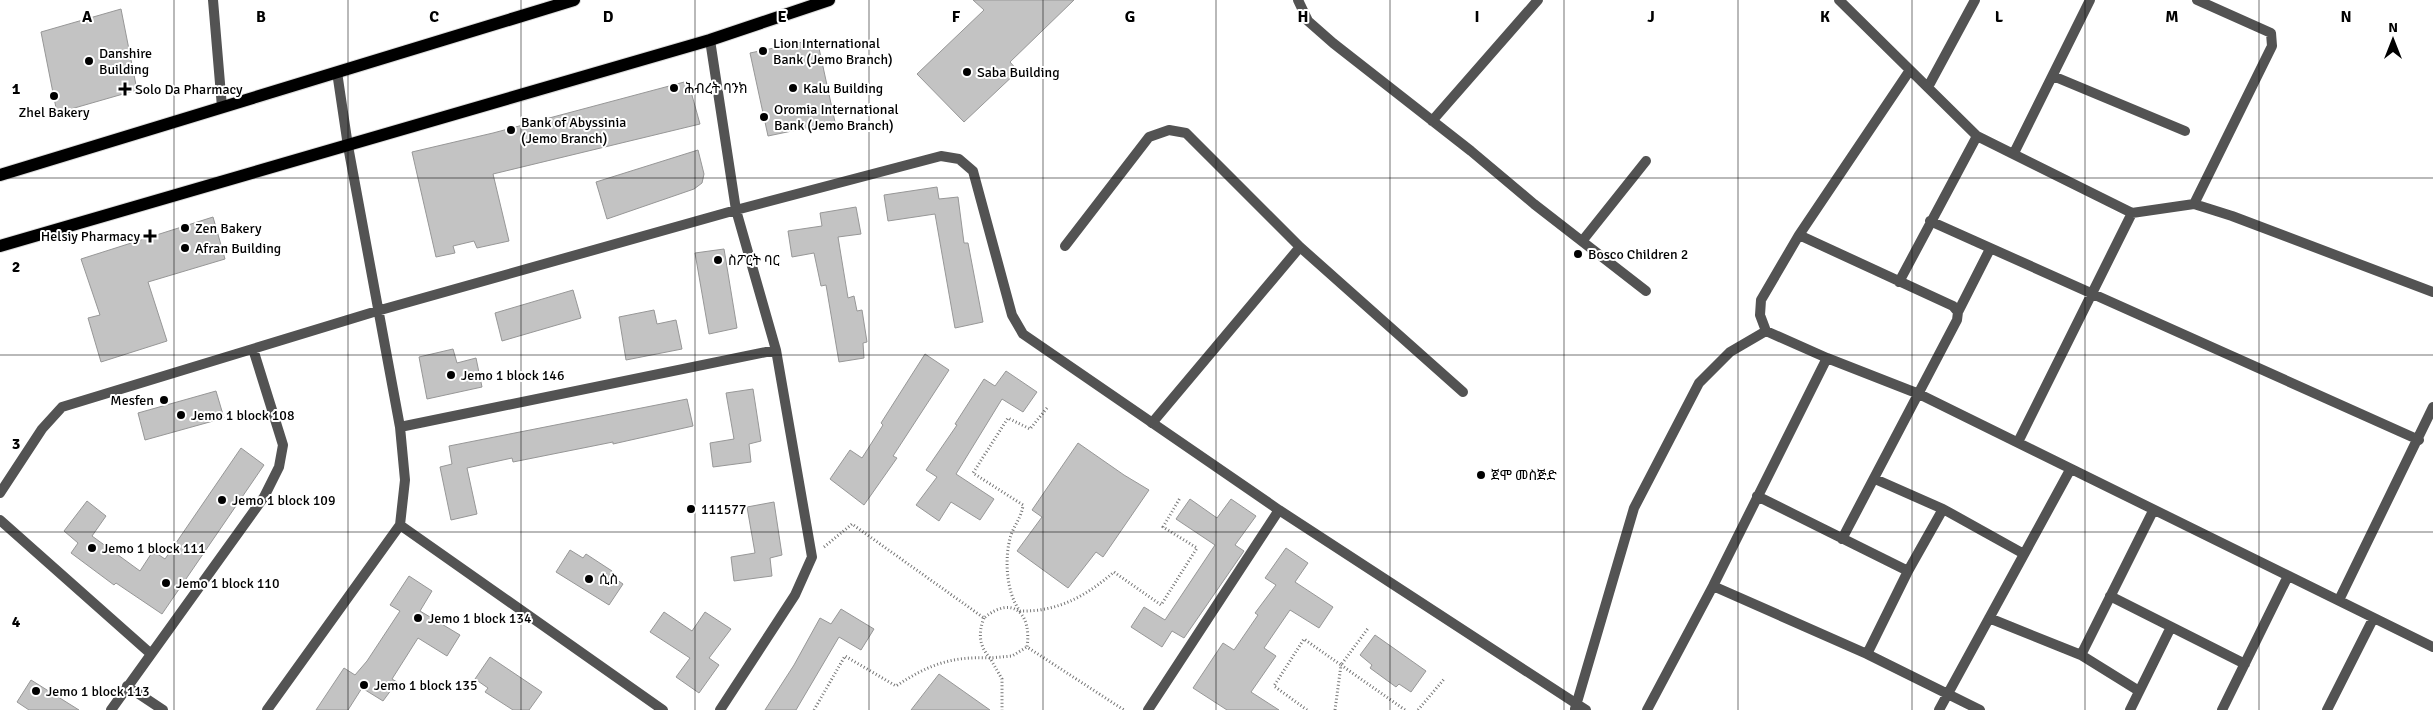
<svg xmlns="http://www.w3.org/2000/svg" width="2433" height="710" viewBox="0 0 2433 710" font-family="Signika,'Noto Sans Ethiopic',sans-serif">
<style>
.building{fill:#c3c3c3;stroke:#979797}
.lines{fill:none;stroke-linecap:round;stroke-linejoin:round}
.primary-casing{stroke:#dbdbdb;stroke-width:14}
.path{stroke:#757575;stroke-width:3;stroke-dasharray:1 2.5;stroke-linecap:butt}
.lane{stroke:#535353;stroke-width:10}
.street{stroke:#535353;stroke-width:10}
.primary{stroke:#000;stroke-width:12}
.grid{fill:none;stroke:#000;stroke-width:1;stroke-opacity:0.55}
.poi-dot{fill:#000;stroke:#fff;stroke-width:2}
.labels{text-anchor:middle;stroke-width:4;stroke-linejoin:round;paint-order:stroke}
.poi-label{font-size:14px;fill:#000;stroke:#fff;text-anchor:start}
.grid-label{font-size:16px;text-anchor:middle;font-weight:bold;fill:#000;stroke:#fff;stroke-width:4;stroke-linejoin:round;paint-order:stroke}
</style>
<rect width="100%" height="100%" fill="#fff"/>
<path class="building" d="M973 0H1074L1010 62 1018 71 964 122 917 74 984 10Z
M121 9 137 90 57 113 41 32Z
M817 39 835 122 768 136 750 53Z
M688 81 700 124 493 174 509 241 477 248 474 241 453 246 455 253 436 257 412 152 493 133Z
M698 150 704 174 702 183 694 189 607 219 596 182Z
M937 187 939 199 958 197 964 243H968L983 322 955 328 935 214 888 221 884 195Z
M856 207 861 234 838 237 848 298 854 296 857 311 862 310 867 342 863 343 864 358 839 362 826 285 821 286 814 253 792 257 788 231 822 226 820 213Z
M213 217 225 259 148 282 167 341 101 362 88 318 100 315 81 259Z
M724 249 737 328 709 334 695 253Z
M573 290 581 318 502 341 495 313Z
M654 310 657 324 676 320 682 349 626 360 619 317Z
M453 349 457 363 476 358 482 387 427 399 419 357Z
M925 354 949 370 893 456 897 458 864 505 830 479 850 450 862 458 883 425 881 423Z
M1006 371 1037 392 1023 412 1002 399 956 474 994 499 980 520 951 502 939 521 916 505 937 477 926 470 957 425 955 424 984 379 995 386Z
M753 389 761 441 749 444 751 462 713 467 710 443 734 439 726 393Z
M216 391 224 418 145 440 138 413Z
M687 399 693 426 613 444V442L513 462 512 458 467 468 477 514 451 520 440 467 452 464 449 446Z
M1078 443 1124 475 1149 490 1103 557 1096 552 1068 588 1017 551 1042 517 1032 510Z
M241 448 264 465 162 614 116 583 114 585 71 553 78 543 64 531 87 501 106 516 92 536 140 571 153 551 165 559Z
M1190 499 1217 518 1231 499 1256 516 1235 545 1244 551 1184 638 1172 631 1162 647 1131 627 1144 607 1165 620 1215 545 1176 519Z
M774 502 782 555 770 558 772 576 734 581 731 557 755 553 747 507Z
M1286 548 1308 563 1295 582 1333 607 1319 628 1290 610 1264 648 1276 656 1251 692 1279 710H1227L1193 688 1223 643 1234 650 1258 615 1255 613 1276 585 1265 578Z
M570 550 583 558 586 554 612 571 610 575 623 584 609 605 556 572Z
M409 576 432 591 420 611 460 635 447 656 418 638 392 679 397 682 383 701 362 688 348 710H316L344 668 355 675 367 661 400 611 390 605Z
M841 609 874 629 861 650 839 637 796 710H765L794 665 820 618 831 624Z
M664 612 692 631 705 612 731 629 709 658 719 665 699 693 676 677 690 658 650 632Z
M1375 635 1426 671 1411 692 1399 684 1396 687 1370 668 1372 665 1360 655Z
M490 657 542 692 529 710H513L485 692 488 688 475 679Z
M939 674 990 710H911Z
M31 680 79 710H29L17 702Z"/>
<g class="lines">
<defs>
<path id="primary" d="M0 175 574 0
M0 246 710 40 829 0"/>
</defs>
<use href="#primary" class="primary-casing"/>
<path class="path" d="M1047 408 1030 429 1008 418 973 473 1023 505C1022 516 1015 524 1011 535 1004 557 1006 593 1020 611 1058 612 1086 596 1114 572L1161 605 1197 548 1163 527 1180 498
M824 547 852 524 984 618C1013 594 1032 614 1027 647L1124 710
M984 618C978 633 979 646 990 658L1012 656 1027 647
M814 710 845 656 896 686C928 665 951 656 990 658L1002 679V710
M1307 710 1274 686 1304 639 1341 665 1369 627
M1335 710 1341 665 1405 710
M1418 710 1445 678"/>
<path class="lane" d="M1298 0 1308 21 1333 43 1471 151 1534 204 1646 291
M1432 121 1538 0
M1583 240 1646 161
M1065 246 1149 137 1169 130 1186 133 1300 247 1463 392
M1152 423 1300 247"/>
<path class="street" d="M213 0 222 107
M1839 0 1977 136 2132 213 2194 204 2232 216 2433 292
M710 40 736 210 776 350 812 557 795 595 720 710
M1910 70 1799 235 1761 300 1760 315 1766 331 1827 358 1919 394 2433 647
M2053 76 2185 131
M1928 87 1975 0
M2014 153 2090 0
M2194 204 2272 46 2271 33 2197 0
M1930 221 2419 440
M1799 235 1953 306 1958 312 1957 320 1842 539
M1899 282 1977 136
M1958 312 1990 249
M400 427 776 350
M2018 442 2132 213
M1875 479 1943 509 2024 554
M0 493 42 429 62 407 377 311 736 210 941 156 959 159 973 171 1012 315 1023 334 1279 510 1586 710
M1757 496 1908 571
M0 520 151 654
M400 525 663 710
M1713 586 1867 654 1980 710
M2110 596 2245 664
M2339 600 2433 407
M1989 618 2081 655 2139 691
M1867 654 1908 571 1943 509
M2081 655 2153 511
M127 686 163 710
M1575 709 1634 508 1699 383 1730 352 1766 331
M111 710 264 497 279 467 283 445 253 349
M267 710 400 525 405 480 400 427 348 146 337 72
M1148 710 1279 510
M1647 710 1713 586 1827 358
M1939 710 2070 470
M2130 710 2171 627
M2222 710 2288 576
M2327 710 2373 619"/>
<use href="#primary" class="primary"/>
</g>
<path class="grid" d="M174 0V710M348 0V710M521 0V710M695 0V710M869 0V710M1043 0V710M1216 0V710M1390 0V710M1564 0V710M1738 0V710M1912 0V710M2085 0V710M2259 0V710M0 178H2433M0 355H2433M0 532H2433"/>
<g class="poi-dot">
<circle cx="763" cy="51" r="5"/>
<circle cx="89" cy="61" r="5"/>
<circle cx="967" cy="72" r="5"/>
<circle cx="674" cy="88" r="5"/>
<circle cx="793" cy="88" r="5"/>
<path d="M122.5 81.5h5v5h5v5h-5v5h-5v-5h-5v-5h5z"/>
<circle cx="54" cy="96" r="5"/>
<circle cx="764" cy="117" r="5"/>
<circle cx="511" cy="130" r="5"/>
<circle cx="185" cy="228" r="5"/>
<path d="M147.5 228.5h5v5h5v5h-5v5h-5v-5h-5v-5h5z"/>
<circle cx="185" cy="248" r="5"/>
<circle cx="1578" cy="254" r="5"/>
<circle cx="718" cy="260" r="5"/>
<circle cx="451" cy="375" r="5"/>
<circle cx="164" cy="400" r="5"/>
<circle cx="181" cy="415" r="5"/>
<circle cx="1481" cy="475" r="5"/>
<circle cx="222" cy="500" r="5"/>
<circle cx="691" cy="509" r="5"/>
<circle cx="92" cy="548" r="5"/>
<circle cx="589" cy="579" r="5"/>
<circle cx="166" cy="583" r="5"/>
<circle cx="418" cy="618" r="5"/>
<circle cx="364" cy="685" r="5"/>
<circle cx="36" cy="691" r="5"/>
</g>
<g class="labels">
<g class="poi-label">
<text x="773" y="48">Lion International<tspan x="773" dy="16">Bank (Jemo Branch)</tspan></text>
<text x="99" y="58">Danshire<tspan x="99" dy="16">Building</tspan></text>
<text x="977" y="77">Saba Building</text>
<text x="684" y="93">ሕብረት ባንክ</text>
<text x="803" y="93">Kalu Building</text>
<text x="135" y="94">Solo Da Pharmacy</text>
<text x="774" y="114">Oromia International<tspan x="774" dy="16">Bank (Jemo Branch)</tspan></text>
<text x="54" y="117" text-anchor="middle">Zhel Bakery</text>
<text x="521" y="127">Bank of Abyssinia<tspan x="521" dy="16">(Jemo Branch)</tspan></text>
<text x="195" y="233">Zen Bakery</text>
<text x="140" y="241" text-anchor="end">Helsiy Pharmacy</text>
<text x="195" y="253">Afran Building</text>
<text x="1588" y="259">Bosco Children 2</text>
<text x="728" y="265">ስፖርት ባር</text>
<text x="461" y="380">Jemo 1 block 146</text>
<text x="154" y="405" text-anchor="end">Mesfen</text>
<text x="191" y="420">Jemo 1 block 108</text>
<text x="1491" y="480">ጀሞ መስጅድ</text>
<text x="232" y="505">Jemo 1 block 109</text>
<text x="701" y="514">111577</text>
<text x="102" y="553">Jemo 1 block 111</text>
<text x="599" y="584">ሲስ</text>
<text x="176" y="588">Jemo 1 block 110</text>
<text x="428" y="623">Jemo 1 block 134</text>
<text x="374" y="690">Jemo 1 block 135</text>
<text x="46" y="696">Jemo 1 block 113</text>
</g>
</g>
<g class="grid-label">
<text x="87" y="22">A</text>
<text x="261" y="22">B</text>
<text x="434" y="22">C</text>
<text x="608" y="22">D</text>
<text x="782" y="22">E</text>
<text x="956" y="22">F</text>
<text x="1130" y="22">G</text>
<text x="1303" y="22">H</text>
<text x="1477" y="22">I</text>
<text x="1651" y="22">J</text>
<text x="1825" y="22">K</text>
<text x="1999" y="22">L</text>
<text x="2172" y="22">M</text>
<text x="2346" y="22">N</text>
<text x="16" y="94">1</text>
<text x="16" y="272">2</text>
<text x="16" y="449">3</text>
<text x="16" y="627">4</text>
</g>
<g transform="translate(2393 40)" stroke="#ffffff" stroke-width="4" paint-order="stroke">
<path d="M0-4L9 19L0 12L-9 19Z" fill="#000000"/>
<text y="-8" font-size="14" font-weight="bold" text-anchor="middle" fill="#000000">N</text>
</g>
</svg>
